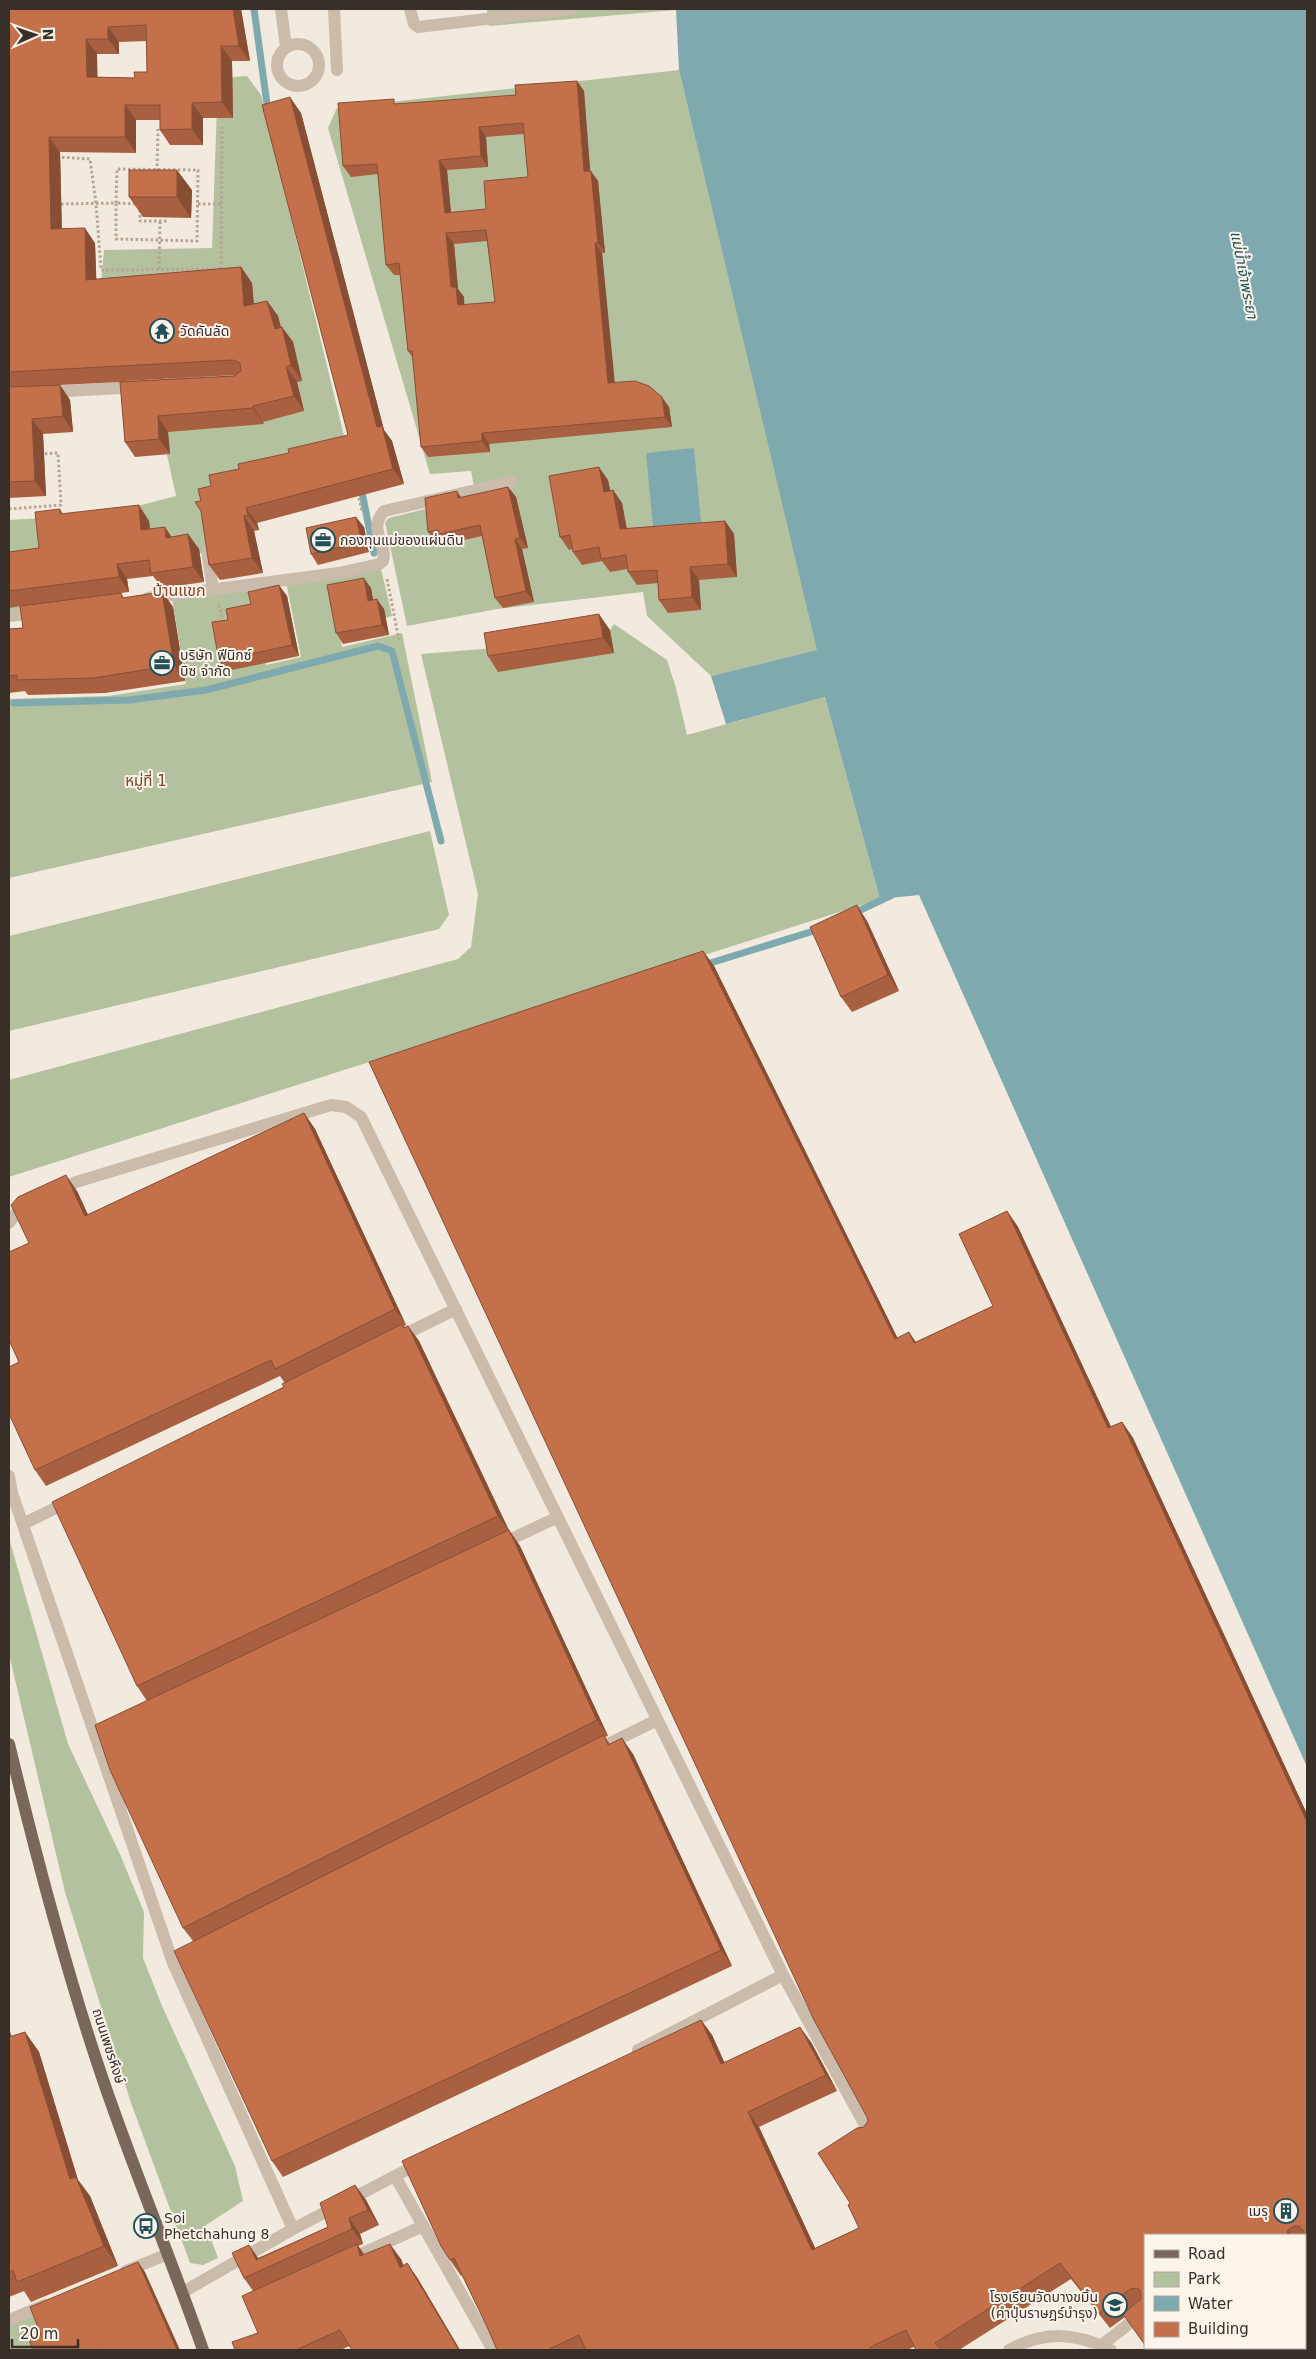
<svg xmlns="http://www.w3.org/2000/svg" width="1316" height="2359" viewBox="0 0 1316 2359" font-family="'DejaVu Sans','Noto Sans Thai',sans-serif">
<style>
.green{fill:#b3c19e}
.water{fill:#7ea9af}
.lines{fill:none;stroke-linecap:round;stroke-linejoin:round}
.stream{stroke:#7ea9af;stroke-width:7}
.path{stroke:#b6a594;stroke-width:3;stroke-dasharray:2.5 2.5;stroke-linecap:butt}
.minor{stroke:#cabbaa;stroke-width:12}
.major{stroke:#79675b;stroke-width:12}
.wall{fill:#a86040;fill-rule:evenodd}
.shaded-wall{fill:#884e34}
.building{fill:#c3704b;stroke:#884e34;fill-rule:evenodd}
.labels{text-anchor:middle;stroke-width:4;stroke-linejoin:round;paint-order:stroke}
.poi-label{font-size:14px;fill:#382f29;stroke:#faf4eb;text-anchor:start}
.street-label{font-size:14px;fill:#382f29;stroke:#faf4eb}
.water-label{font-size:15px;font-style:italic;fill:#205159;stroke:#faf4eb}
.neighbourhood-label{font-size:15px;fill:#854224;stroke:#faf4eb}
.quarter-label{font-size:16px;fill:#854224;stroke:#faf4eb}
</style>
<rect width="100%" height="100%" fill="#f2eade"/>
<path class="green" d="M487 9H676V10L489 26Z
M679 70 818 650 711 676 647 616 643 592 497 609 407 626 385 522 389 518 474 497 486 549 471 471 430 474 328 128 337 108Z
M247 76 261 95 346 444 220 550 146 562 126 509 176 496 167 455 171 288 100 294 104 250 212 248 218 78Z
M44 518 35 608 9 610V520Z
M381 569 392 616 374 621 333 602 342 647 402 633 432 782 9 878V699L108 696 186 684 172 598 251 589 266 665 301 657 286 582Z
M614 624 667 660 676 688 687 735 825 697 880 899 9 1177V1080L458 959 471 947 478 894 421 654 495 648 614 653 610 630Z
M430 831 449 915 439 929 9 1031V936Z
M9 1538 68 1744 119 1852 144 1912 143 1958 162 2006 235 2166 243 2201 206 2225 218 2258 203 2265 190 2263 131 2103 65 1892 9 1654Z
M38 2312 51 2350H9V2326Z"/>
<path class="water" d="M676 9H1307V1767L919 895 880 899 825 697 726 724 711 676 817 650 679 70Z
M694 448 702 533 654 537 646 453Z"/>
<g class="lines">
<path class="stream" d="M254 9 268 111
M361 487 374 553
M14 703 129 700 206 690 378 646 392 651 441 841
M852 914 892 895
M704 965 820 929"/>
<path class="path" d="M57 157 90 159 96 203 101 270 221 269 222 127
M157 171 158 129
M61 204 116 203 117 169 198 170 197 241 116 239V203L137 204
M198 204H221
M140 210V221H168
M159 269 160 221
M358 493 362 511
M9 509 61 505 58 453 42 454
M387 579 399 640
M219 605 223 624"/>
<path class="minor" d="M281 9 286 47
M334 9 337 70
M410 9 414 24 418 27 571 9
M277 65a21 21 0 1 1 42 0a21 21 0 1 1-42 0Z
M49 392 137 387
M207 550 213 589
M148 598 339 573 379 564 383 561C388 542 367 530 384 511L511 482
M9 616 36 613
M57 1190 76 1182 331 1105 346 1107 361 1117 783 1975 638 2050
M9 1223 17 1212 28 1204
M397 1338 456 1309
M9 1476 12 1493 173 1963 293 2229 420 2163
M23 1524 68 1502
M499 1545 558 1517
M594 1751 657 1720
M783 1975 871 2136
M395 2176 493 2350
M348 2260 423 2226
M126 2271 168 2254
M183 2292 293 2229
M9 2320 45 2305
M1102 2345 1145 2311
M1009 2350C1044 2331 1075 2332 1111 2350"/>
<path class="major" d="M9 1744C35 1852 63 1960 98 2065 130 2162 170 2255 203 2350"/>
</g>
<path class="wall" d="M9 9H241L250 61H232L233 118H203V145H170L160 130V120H136V153L60 152 62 229 95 243 96 279 241 267 252 283 254 304 267 301 278 316 281 327H282L293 342 302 381 297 382 304 411 263 422 264 424 168 432 170 454 135 457 125 442 120 382 60 385 70 400 73 432 43 434 46 496 9 498ZM147 41V72L135 78 97 77V54H119V42ZM234 375V376L125 381Z
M577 81 584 91 590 171 598 181 605 253H602L614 383 669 407 672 427 489 444 490 452 428 457 421 447 413 358 408 351 400 275H394L386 265 378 174 351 177 343 166 398 104 516 95ZM524 134 528 177 486 209 451 213 447 170 488 167 486 137ZM487 241 495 302 464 305V297L458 289 454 244Z
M301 113 384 430 392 441 404 484 257 523 259 530 254 531 263 573 220 580 209 565 201 501 211 486 239 469 348 435Z
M192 190 191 218 143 217 129 197Z
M608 480 610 490H613L622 503 627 529 725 521 734 534 737 577 699 580 701 610 668 613 659 600 658 583 637 585 628 572 627 569 610 572 602 561 582 565 573 552 572 549 569 550 560 537Z
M508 487 516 497 528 548 522 549 534 602 503 608 495 598 482 536 446 544 444 541 436 543 428 532 461 498Z
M60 509 63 514 149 521 150 529 172 537 188 534 199 549 204 582 162 588 153 576 127 579 129 592 121 593 124 598 162 592 173 607 185 681 105 693 28 695 25 691 9 693V629L23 628 20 606 9 608V552L39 548Z
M364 527 369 552 318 565 311 554Z
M371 588 373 600 384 609 389 635 343 644 336 633Z
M287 596 299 656 227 671 219 661 228 620 251 604Z
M610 630 614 653 498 672 488 656Z
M867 921 899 991 852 1012 841 997Z
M703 951 714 966 897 1338 916 1342 993 1306 1007 1211 1018 1227 1111 1427 1122 1422 1133 1438 1307 1814V2350L1305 2348V2235H1145V2345L1125 2317 1110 2328 1071 2279 959 2350H916L914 2347 907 2350H497L489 2331 462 2275 461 2276 450 2260 701 2020 712 2035 724 2062 811 2042 837 2091 759 2127 815 2248 859 2228 850 2203 864 2127 868 2121Z
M304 1113 315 1129 406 1325 404 1326 405 1327 408 1326 419 1341 509 1530 520 1546 608 1736 605 1737 610 1744 633 1754 732 1966 283 2177 272 2161 193 1941 183 1928 147 1701 137 1686 284 1387V1382L280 1376 46 1486 35 1470 19 1362 29 1243 77 1191 88 1215Z
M9 2028 11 2037 25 2032 39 2052 78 2180 90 2196 118 2266 31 2302 24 2291 9 2297Z
M355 2185 366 2200 379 2225 360 2234 363 2244 358 2246 364 2255 401 2259 403 2266 407 2263 418 2279 460 2350H352L349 2346 341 2350H235L258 2333 253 2291 244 2278 249 2245 258 2258 328 2227Z"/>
<path class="shaded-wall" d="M233 9H241L250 61 239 46Z
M108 27 119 42V54L108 39Z
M86 39 97 54 98 93 87 77Z
M221 46 232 61 233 118 222 102Z
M577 81 584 91 591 182 584 171Z
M290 97 301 113 384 430 392 441 404 484 393 469 377 427Z
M192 103 203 118V145L192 129Z
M125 105 136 120V153L125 137Z
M479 127 486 137 488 167 481 156Z
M49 137 60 152 62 244 51 229Z
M439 160 447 170 452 224 445 213Z
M177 170 192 190 191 218 177 197Z
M591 171 598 181 605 253 598 243Z
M85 228 95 243 97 296 86 280Z
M446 233 454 244 458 289 464 297 465 316 458 305 451 287Z
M595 243 602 253 616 394 608 383Z
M241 267 252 283 255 322 244 306Z
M267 301 278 316 285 344 275 329Z
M282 327 293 342 302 381 291 365Z
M286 367 297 382 304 411 294 396Z
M60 385 70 400 73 432 63 416Z
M662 397 669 407 672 427 665 417Z
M253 406 263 422 264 424 253 408Z
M158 416 168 432 170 454 159 439Z
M32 419 43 434 46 496 35 481Z
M482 433 489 444 490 452 482 441Z
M599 467 608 480 613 505 604 492Z
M508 487 516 497 528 548 520 538Z
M613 490 622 503 629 542 620 529Z
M457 491 464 502 458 498Z
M139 505 149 521 152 546 141 530Z
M246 508 257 523 259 530 248 515Z
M244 516 254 531 263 573 252 558Z
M356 517 364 527 369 552 362 542Z
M725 521 734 534 737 577 728 564Z
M165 527 175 542 166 538Z
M188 534 199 549 204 582 193 567Z
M515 539 522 549 534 602 526 591Z
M117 564 127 579 129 592 119 577Z
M690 567 699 580 701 610 692 597Z
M364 578 371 588 375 611 368 601Z
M279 585 287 596 299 656 292 645Z
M162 592 173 607 185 681 174 665Z
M377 599 384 609 389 635 382 625Z
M599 614 610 630 614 653 603 638Z
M857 905 867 921 899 991 888 975Z
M703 951 714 966 906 1355 895 1339Z
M304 1113 315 1129 406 1325 395 1309Z
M66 1175 77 1191 96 1232 85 1216Z
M1007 1211 1018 1227 1119 1444 1108 1428Z
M408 1326 419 1341 509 1531 498 1516Z
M909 1332 920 1348 914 1343Z
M1122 1422 1133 1438 1307 1814V1822Z
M509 1530 520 1546 608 1736 597 1720Z
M622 1738 633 1754 732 1966 721 1950Z
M701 2020 712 2035 732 2079 721 2064Z
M800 2027 811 2042 837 2091 826 2075Z
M9 2028 18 2058 9 2045Z
M25 2032 39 2052 78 2180 90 2196 118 2266 104 2246 70 2179Z
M748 2112 759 2127 823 2265 812 2250Z
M355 2185 366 2200 379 2225 368 2210Z
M349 2218 360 2234 363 2244 352 2229Z
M1288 2230 1292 2235H1287Z
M357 2244 368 2260 360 2256Z
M390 2244 401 2259 411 2283 400 2268Z
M249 2245 260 2261 256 2260Z
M138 2262 145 2272 180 2350H177Z
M407 2263 418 2279 460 2350H459Z"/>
<path class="building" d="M9 9H233L239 46H221L222 102 192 103V129L160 130V105H125V137H49L51 229 85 228 86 280 241 267 244 306 267 301 275 329 282 327 291 365 286 367 294 396 253 406V408L158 416 159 439 125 442 120 382 234 376 241 371 240 363 233 360 9 372ZM146 25 147 72H134L135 78 87 77 86 39H108V27Z
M577 81 584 171H591L598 243H595L608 383 635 381 649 386 662 397 665 417 482 433V441L421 447 412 351H408L399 263 386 265 377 164 343 166 338 103 394 99V104L516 95 515 85ZM523 123 528 177 484 181 486 209 445 213 439 160 481 156 479 127ZM486 230 495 302 458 305 456 287H451L446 233Z
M290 97 377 427 382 426 393 469 246 508 248 515 244 516 252 558 209 565 201 511 195 502 201 501 198 489 211 486 209 475 239 469 238 464 289 453 288 449 348 435 262 105Z
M129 170H177V197H129Z
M60 385 63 416 32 419 35 481 9 482V387Z
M599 467 604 492 613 490 620 529 725 521 728 564 690 567 692 597 659 600 657 570 628 572 626 555 601 559 599 547 573 552 570 535 560 537 549 476Z
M508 487 520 538 515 539 526 591 495 598 480 525 439 534 438 530 428 532 425 498 457 491 458 498Z
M139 505 141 530 165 527 166 538 188 534 193 567 151 573 149 560 117 564 119 577 9 591V552L39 548 35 512 60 509V514Z
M356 517 362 542 311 554 306 528Z
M364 578 368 601 377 599 382 625 336 633 327 585Z
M279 585 292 645 219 661 212 622 228 620 226 609 251 604 248 592Z
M162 592 174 665 94 678 17 680V675L9 676V629L23 628 20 606 121 593 122 598Z
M599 614 603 638 488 656 484 633Z
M857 905 888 975 841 997 810 927Z
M703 951 895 1339 909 1332 914 1343 993 1306 959 1234 1007 1211 1108 1428 1122 1422 1307 1822V2350H1149L1147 2348H1305V2235H1304V2231L1299 2226H1294L1288 2230 1287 2235H1145V2345L1123 2314 1141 2299 1140 2290 1137 2288 1130 2289 1099 2313 1060 2263 935 2343 941 2350H916L906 2330 872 2346 868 2350H586L579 2335 547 2350H497L489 2331 454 2258 450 2260 441 2246 402 2161 701 2020 721 2064 800 2027 826 2075 748 2112 812 2250 859 2228 848 2205 850 2203 818 2153 857 2128 864 2127 868 2121 867 2117 814 2020 369 1062Z
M304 1113 395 1309 275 1369 271 1360 35 1470 9 1414V1367L19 1362 9 1340V1252L29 1243 11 1205 18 1197 66 1175 85 1216Z
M402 1324 404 1328 408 1326 498 1516 137 1686 52 1502 284 1387 282 1384Z
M509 1530 597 1720 183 1928 110 1770 95 1725Z
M604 1735 608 1745 622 1738 721 1950 272 2161 174 1951Z
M25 2032 70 2179 76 2177 104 2246 17 2282 13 2270 9 2272V2037Z
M355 2185 368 2210 349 2218 352 2229 244 2278 232 2253 249 2245 256 2260 328 2227 320 2203Z
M357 2244 360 2256 390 2244 400 2268 407 2263 459 2350H352L340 2330 296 2350H235L232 2342 258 2333 242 2296Z
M138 2262 177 2350H101V2349L99 2350H33L29 2340 41 2335 30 2307Z"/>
<defs>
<symbol id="temple-ring" viewBox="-11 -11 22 22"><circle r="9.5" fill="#faf4eb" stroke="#205159" stroke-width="1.5"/><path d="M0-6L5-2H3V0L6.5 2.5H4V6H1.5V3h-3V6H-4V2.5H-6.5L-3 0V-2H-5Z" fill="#205159"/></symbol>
<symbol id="office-ring" viewBox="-11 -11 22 22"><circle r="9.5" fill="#faf4eb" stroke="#205159" stroke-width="1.5"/><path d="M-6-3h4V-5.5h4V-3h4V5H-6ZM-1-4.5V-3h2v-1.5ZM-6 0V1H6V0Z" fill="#205159"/></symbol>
<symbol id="building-ring" viewBox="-11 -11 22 22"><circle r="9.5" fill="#faf4eb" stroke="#205159" stroke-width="1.5"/><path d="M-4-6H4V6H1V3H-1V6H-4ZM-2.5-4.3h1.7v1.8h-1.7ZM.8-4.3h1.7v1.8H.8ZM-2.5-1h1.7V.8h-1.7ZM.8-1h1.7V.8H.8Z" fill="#205159"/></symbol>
<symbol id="bus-ring" viewBox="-11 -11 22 22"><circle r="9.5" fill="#faf4eb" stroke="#205159" stroke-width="1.5"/><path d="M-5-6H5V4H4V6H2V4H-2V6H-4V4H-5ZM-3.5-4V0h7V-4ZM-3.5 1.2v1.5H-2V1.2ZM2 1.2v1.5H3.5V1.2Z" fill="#205159"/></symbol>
<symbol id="school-ring" viewBox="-11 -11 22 22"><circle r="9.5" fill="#faf4eb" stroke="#205159" stroke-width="1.5"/><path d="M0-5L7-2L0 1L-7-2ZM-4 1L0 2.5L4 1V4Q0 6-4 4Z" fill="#205159"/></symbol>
</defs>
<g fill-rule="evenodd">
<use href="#temple-ring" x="148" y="317" width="28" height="28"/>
<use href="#office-ring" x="309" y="526" width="28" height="28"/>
<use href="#office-ring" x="148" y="649" width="28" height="28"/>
<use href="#building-ring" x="1272" y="2197" width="28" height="28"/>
<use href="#bus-ring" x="132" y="2212" width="28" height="28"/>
<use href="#school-ring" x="1101" y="2291" width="28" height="28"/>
</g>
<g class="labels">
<g class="poi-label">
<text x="180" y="336">วัดคันลัด</text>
<text x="340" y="545">กองทุนแม่ของแผ่นดิน</text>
<text x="180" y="660">บริษัท ฟีนิกซ์<tspan x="180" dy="16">บิซ จำกัด</tspan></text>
<text x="1268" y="2216" text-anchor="end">เมรุ</text>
<text x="164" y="2223">Soi<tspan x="164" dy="16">Phetchahung 8</tspan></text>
<text x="1098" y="2302" text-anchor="end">โรงเรียนวัดบางขมิ้น<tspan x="1098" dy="16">(คำปุ่นราษฎร์บำรุง)</tspan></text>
</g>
<g class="street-label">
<text transform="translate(109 2046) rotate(72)" y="5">ถนนเพชรหึงษ์</text>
</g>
<g class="water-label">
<text transform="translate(1244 275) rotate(79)" y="5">แม่น้ำเจ้าพระยา</text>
</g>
<g class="neighbourhood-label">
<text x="146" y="786">หมู่ที่ 1</text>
</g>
<g class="quarter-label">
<text x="179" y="596">บ้านแขก</text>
</g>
</g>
<rect width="1316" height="2359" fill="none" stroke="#382f29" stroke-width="20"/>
<rect x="1144" y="2234" width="162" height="115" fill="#faf4eb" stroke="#aca59d"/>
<rect x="1154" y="2250" width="25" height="8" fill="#79675b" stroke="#aca59d"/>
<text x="1188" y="2259" font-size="15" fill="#382f29">Road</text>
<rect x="1154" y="2272" width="25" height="15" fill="#b3c19e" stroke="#aca59d"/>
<text x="1188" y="2284" font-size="15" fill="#382f29">Park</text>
<rect x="1154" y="2296" width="25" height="15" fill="#7ea9af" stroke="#aca59d"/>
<text x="1188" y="2309" font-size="15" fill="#382f29">Water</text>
<rect x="1154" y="2322" width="25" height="15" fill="#c3704b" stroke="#aca59d"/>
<text x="1188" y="2334" font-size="15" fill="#382f29">Building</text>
<g transform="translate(35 35) rotate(88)" stroke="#faf4eb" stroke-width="4" paint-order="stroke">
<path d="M0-4L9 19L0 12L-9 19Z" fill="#382f29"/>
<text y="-8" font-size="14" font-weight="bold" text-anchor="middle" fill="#382f29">N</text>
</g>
<path d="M12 2339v8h66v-8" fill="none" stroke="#382f29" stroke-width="2.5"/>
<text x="20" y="2339" font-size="15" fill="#382f29" stroke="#faf4eb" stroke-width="4" paint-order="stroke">20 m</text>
</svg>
